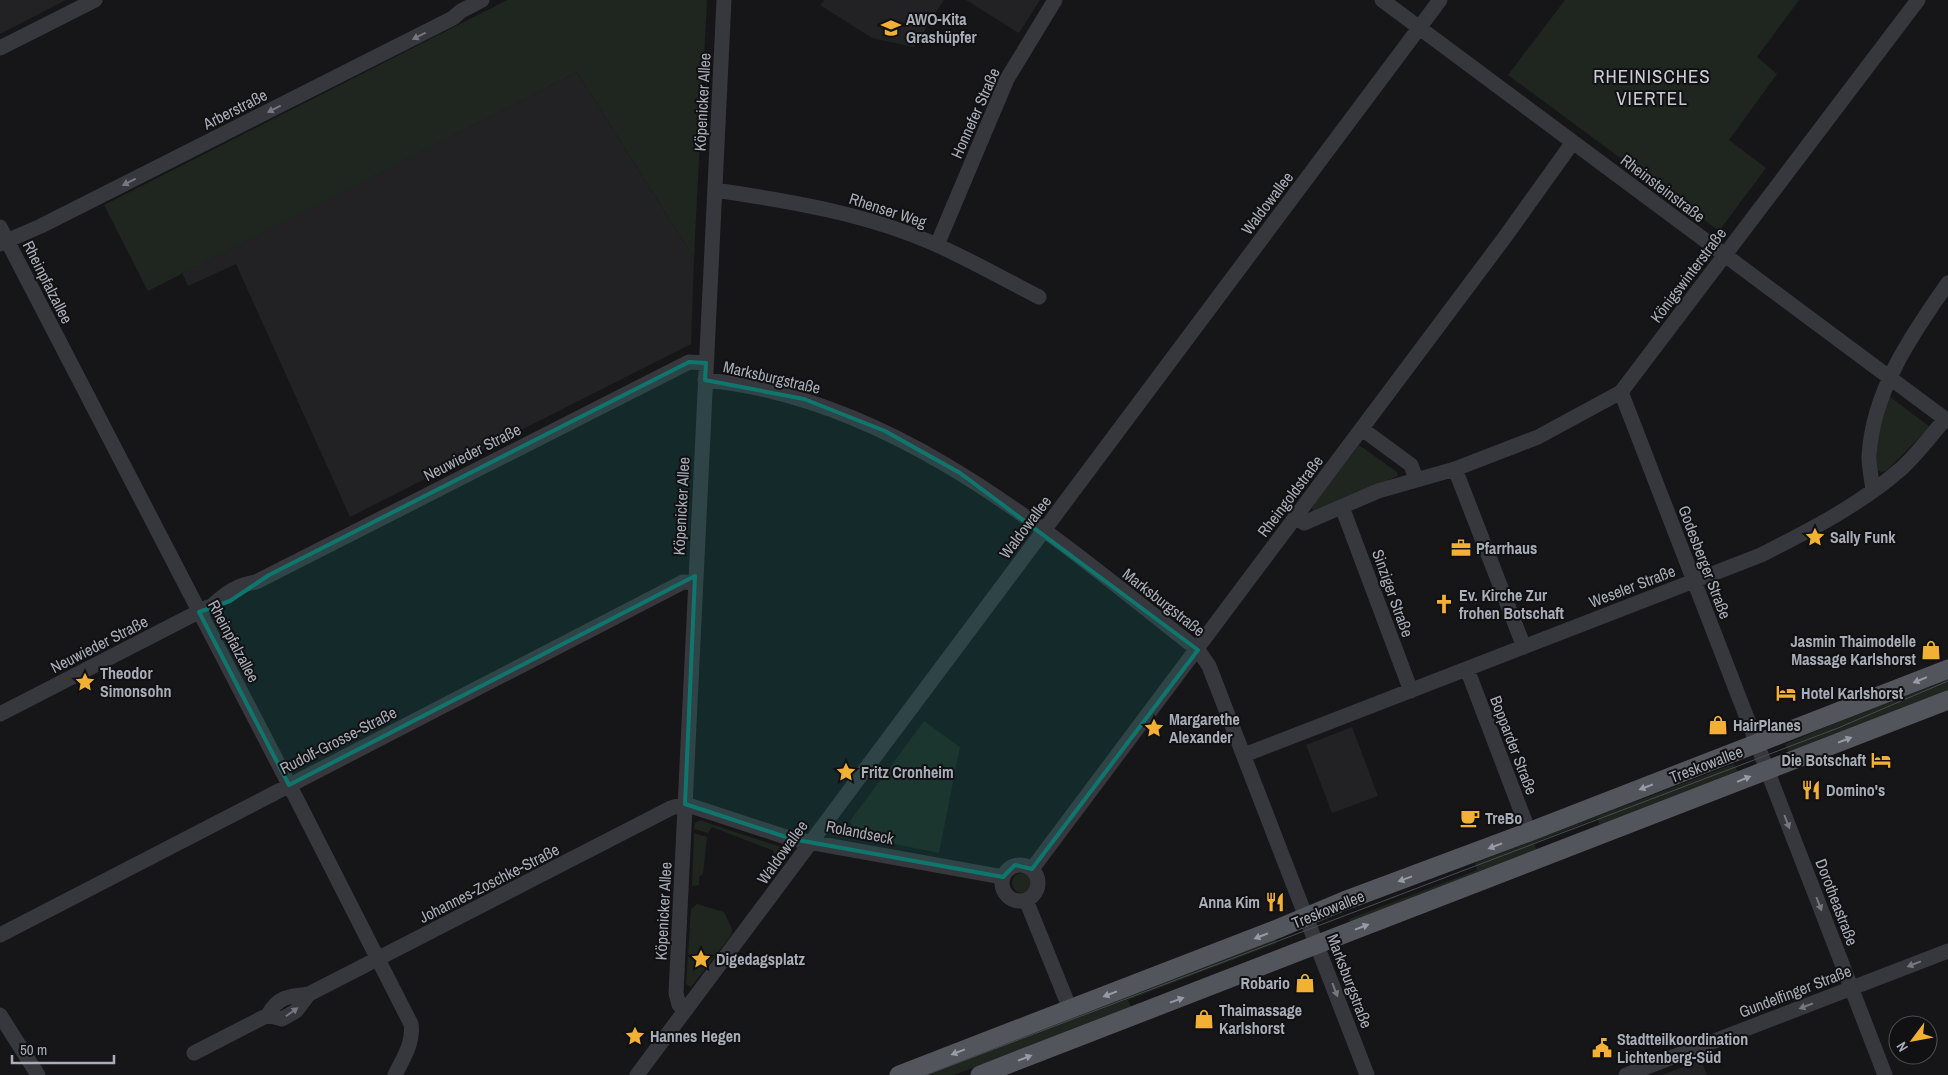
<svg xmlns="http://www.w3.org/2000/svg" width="1948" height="1075" viewBox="0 0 1948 1075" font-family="'Archivo Narrow',sans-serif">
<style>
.built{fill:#222225}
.green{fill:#1e261f}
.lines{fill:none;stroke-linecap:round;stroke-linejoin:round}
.minor{stroke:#37383d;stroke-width:15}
.major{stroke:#53555c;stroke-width:19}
.tram{stroke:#4a4c52;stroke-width:1}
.oneway{fill:#757881}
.oneway2{fill:#979ba6}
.marked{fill:#0f766e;fill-opacity:0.2;stroke:#0f766e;stroke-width:4;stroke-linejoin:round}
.labels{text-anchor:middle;stroke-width:4;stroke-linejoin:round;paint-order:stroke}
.poi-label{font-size:16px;font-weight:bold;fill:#a8adb8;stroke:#111113;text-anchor:start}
.street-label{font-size:16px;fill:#a8adb8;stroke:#111113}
.quarter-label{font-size:19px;letter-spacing:1px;fill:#c9ccd4;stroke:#111113}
</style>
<rect width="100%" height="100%" fill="#161618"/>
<path class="built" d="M0 0H66L0 34Z
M824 0H944L914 47 872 38 820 5Z
M966 0H1040L1019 33Z
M577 72 694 258 691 344 350 517 236 264 188 286 182 273Z
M1352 727 1378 796 1332 813 1306 745Z
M1701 1060 1707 1075H1662Z"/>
<path class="green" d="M507 0H707L694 258 577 72 148 291 104 205Z
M1565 0H1799L1757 57 1777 74 1729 140 1766 168 1719 231 1508 75Z
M1889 396 1930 427 1886 471 1881 472 1877 470V439Z
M1359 445 1397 472 1398 476 1313 512 1312 507Z
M1948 677V691L1790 755 1785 744Z
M924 721 960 747 939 853 855 836 850 821Z
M1734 764 1739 775 1601 828 1597 818 1534 843 1536 849 1542 847 1350 923 1349 919 1477 870 1475 863Z
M701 820 705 822 784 848 779 855 774 853V851L712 827 708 833 694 829 695 823Z
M694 833 707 837 703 874 699 877V885L692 886Z
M1012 883a10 10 0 1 1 20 0a10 10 0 1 1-20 0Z
M697 904 724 912 732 929V934L691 987 686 984 691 909Z
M1275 938 1277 943 1128 1000 1131 1007 954 1075H920Z"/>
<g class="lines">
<path class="minor" d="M1382 0 1948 421
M0 48 95 0
M715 190C790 201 868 214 937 245 972 261 1006 280 1039 297
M0 227 294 794 411 1024C414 1043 403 1058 395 1075
M0 244 41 226 453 18 461 11 482 0
M937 245 1007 79 1055 0
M705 380C897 398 1053 536 1198 650L1209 666 1367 1075
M1621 392 1885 1075
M1362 429 1411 465 1416 479
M1455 469 1524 647
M1873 491C1872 480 1869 468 1869 457 1872 392 1912 334 1948 283
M1342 507 1411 691
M1296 517 1304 523 1378 491 1455 469 1538 437 1621 392 1918 0
M214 604C227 592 238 585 256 582L689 362 706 363
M1467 669 1529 832
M0 714 208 607
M1244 755 1761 555C1810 530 1860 505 1902 468 1918 453 1931 436 1945 419
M685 804 792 839 1003 877
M1002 883a18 18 0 1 1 36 0a18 18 0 1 1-36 0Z
M1032 869 1505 237 1573 142
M1026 900 1070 1009
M0 935 683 582 695 583
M686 1010 679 1005 676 993 724 0
M0 1015 38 1075
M268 1015 282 1019 296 1011 309 994
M194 1053 268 1015C278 996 290 996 309 994L671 808 685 804
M637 1075 1440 0
M1626 1075 1948 951"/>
<path class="major" d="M899 1075 1277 929 1344 901 1529 832 1948 669
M980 1075 1948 700"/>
<path class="tram" d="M926 1075 1838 728 1948 681"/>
</g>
<defs><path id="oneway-solid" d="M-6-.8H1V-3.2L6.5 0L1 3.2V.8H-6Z" transform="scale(1.25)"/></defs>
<g class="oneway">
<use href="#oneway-solid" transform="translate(419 36) rotate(153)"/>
<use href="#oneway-solid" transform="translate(274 109) rotate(153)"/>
<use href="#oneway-solid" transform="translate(129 182) rotate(153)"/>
<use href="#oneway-solid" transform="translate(1787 822) rotate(69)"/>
<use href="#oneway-solid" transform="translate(1819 904) rotate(69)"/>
<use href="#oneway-solid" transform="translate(1914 964) rotate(159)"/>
<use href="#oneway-solid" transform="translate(1335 990) rotate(69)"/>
<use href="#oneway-solid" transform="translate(1806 1006) rotate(159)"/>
<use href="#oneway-solid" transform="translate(292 1012) rotate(-35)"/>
</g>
<g class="oneway2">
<use href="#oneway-solid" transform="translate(1920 680) rotate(158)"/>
<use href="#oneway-solid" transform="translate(1845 740) rotate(-21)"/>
<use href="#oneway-solid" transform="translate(1744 779) rotate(-22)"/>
<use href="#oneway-solid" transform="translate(1646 787) rotate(159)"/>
<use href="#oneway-solid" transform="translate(1495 846) rotate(159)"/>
<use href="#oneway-solid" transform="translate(1405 879) rotate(160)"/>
<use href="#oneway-solid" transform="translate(1362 927) rotate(-21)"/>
<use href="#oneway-solid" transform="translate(1261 936) rotate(159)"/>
<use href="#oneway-solid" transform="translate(1110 994) rotate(159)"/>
<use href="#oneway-solid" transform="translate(1177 1000) rotate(-20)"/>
<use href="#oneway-solid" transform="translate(958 1052) rotate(159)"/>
<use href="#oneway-solid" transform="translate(1025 1058) rotate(-21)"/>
</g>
<path class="marked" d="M689 362 706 363 705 380 804 399 885 431 960 473 1198 650 1032 869 1015 865 1003 877 792 839 685 804 695 576 289 785 199 612 230 601 269 575Z"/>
<defs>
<symbol id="school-bare" viewBox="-9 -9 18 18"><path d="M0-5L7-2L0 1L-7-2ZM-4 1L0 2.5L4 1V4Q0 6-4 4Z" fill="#f2b134" stroke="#111113" stroke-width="2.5" paint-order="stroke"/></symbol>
<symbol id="sight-bare" viewBox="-9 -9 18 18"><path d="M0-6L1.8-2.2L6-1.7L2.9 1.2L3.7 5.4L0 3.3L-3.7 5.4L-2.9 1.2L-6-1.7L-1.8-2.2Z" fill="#f2b134" stroke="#111113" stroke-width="2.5" paint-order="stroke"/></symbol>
<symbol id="office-bare" viewBox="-9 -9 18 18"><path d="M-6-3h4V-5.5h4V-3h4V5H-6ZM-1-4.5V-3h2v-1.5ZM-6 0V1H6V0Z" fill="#f2b134" stroke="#111113" stroke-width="2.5" paint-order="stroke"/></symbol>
<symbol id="church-bare" viewBox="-9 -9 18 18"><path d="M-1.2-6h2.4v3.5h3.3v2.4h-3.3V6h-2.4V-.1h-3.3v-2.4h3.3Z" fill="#f2b134" stroke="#111113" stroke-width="2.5" paint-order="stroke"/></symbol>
<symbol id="shop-bare" viewBox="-9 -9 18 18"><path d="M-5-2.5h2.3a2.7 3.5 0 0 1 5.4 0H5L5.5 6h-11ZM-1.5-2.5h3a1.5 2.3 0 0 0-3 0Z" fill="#f2b134" stroke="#111113" stroke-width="2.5" paint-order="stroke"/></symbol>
<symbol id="hotel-bare" viewBox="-9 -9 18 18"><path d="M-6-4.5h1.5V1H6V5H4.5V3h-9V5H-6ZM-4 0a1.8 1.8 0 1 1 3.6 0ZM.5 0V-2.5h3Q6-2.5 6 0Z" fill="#f2b134" stroke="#111113" stroke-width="2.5" paint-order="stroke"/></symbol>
<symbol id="restaurant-bare" viewBox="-9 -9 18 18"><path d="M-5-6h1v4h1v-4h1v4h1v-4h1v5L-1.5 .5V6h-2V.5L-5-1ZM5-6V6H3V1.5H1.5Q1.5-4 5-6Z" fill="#f2b134" stroke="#111113" stroke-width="2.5" paint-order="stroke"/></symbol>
<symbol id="cafe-bare" viewBox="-9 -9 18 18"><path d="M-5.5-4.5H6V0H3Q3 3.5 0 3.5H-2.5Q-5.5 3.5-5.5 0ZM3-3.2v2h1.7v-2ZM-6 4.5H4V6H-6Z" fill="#f2b134" stroke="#111113" stroke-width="2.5" paint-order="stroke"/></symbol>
<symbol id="civic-bare" viewBox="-9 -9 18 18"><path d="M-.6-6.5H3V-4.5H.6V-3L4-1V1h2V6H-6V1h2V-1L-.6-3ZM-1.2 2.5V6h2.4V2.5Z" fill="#f2b134" stroke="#111113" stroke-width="2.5" paint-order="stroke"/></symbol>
</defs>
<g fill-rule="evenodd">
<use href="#school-bare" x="877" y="14" width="28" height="28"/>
<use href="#sight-bare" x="1801" y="523" width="28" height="28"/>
<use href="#office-bare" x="1447" y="534" width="28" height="28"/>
<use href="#church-bare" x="1430" y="590" width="28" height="28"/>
<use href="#shop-bare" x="1917" y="636" width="28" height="28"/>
<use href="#sight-bare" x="71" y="668" width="28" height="28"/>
<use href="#hotel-bare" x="1772" y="679" width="28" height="28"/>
<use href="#shop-bare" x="1704" y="711" width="28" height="28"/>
<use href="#sight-bare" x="1140" y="714" width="28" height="28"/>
<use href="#hotel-bare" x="1867" y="746" width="28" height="28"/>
<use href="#sight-bare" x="832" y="758" width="28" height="28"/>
<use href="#restaurant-bare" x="1797" y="776" width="28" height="28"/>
<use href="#cafe-bare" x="1456" y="804" width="28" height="28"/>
<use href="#restaurant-bare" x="1261" y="888" width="28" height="28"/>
<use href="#sight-bare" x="687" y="945" width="28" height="28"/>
<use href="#shop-bare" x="1291" y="969" width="28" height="28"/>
<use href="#shop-bare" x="1190" y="1005" width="28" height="28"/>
<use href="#sight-bare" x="621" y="1022" width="28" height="28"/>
<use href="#civic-bare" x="1588" y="1034" width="28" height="28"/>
</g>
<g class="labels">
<g class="poi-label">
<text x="906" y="25">AWO-Kita<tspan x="906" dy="18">Grashüpfer</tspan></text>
<text x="1830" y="543">Sally Funk</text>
<text x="1476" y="554">Pfarrhaus</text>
<text x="1459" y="601">Ev. Kirche Zur<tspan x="1459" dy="18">frohen Botschaft</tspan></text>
<text x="1916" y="647" text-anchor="end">Jasmin Thaimodelle<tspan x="1916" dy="18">Massage Karlshorst</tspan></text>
<text x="100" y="679">Theodor<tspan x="100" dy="18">Simonsohn</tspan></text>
<text x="1801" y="699">Hotel Karlshorst</text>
<text x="1169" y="725">Margarethe<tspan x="1169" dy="18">Alexander</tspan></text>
<text x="1733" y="731">HairPlanes</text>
<text x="1866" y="766" text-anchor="end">Die Botschaft</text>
<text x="861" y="778">Fritz Cronheim</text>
<text x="1826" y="796">Domino's</text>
<text x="1485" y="824">TreBo</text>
<text x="1260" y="908" text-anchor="end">Anna Kim</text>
<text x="716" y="965">Digedagsplatz</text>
<text x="1290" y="989" text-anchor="end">Robario</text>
<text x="1219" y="1016">Thaimassage<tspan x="1219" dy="18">Karlshorst</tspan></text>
<text x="650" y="1042">Hannes Hegen</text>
<text x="1617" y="1045">Stadtteilkoordination<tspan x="1617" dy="18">Lichtenberg-Süd</tspan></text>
</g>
<g class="street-label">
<text transform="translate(702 102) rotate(-87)" y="6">Köpenicker Allee</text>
<text transform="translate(235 109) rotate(-27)" y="6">Arberstraße</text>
<text transform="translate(975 113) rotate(-66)" y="6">Honnefer Straße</text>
<text transform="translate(1663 188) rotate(37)" y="6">Rheinsteinstraße</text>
<text transform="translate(1267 203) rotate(-53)" y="6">Waldowallee</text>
<text transform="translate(888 210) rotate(18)" y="6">Rhenser Weg</text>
<text transform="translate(1688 275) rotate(-53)" y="6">Königswinterstraße</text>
<text transform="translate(48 282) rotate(63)" y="6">Rheinpfalzallee</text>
<text transform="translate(772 377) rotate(13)" y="6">Marksburgstraße</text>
<text transform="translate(472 452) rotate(-27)" y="6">Neuwieder Straße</text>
<text transform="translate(1290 496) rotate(-53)" y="6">Rheingoldstraße</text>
<text transform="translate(681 506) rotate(-87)" y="6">Köpenicker Allee</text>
<text transform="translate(1025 527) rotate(-53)" y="6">Waldowallee</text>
<text transform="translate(1705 562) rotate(69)" y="6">Godesberger Straße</text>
<text transform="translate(1632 586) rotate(-21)" y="6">Weseler Straße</text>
<text transform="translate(1393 593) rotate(70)" y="6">Sinziger Straße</text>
<text transform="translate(1164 602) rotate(38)" y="6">Marksburgstraße</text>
<text transform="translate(234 641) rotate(62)" y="6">Rheinpfalzallee</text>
<text transform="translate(99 644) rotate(-27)" y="6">Neuwieder Straße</text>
<text transform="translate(338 740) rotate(-27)" y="6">Rudolf-Grosse-Straße</text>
<text transform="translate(1514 745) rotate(69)" y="6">Bopparder Straße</text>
<text transform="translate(1706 764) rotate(-21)" y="6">Treskowallee</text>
<text transform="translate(860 832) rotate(11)" y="6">Rolandseck</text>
<text transform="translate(782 852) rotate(-54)" y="6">Waldowallee</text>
<text transform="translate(489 883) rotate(-27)" y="6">Johannes-Zoschke-Straße</text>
<text transform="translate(1837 902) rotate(69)" y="6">Dorotheastraße</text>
<text transform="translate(1328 909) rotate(-22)" y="6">Treskowallee</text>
<text transform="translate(663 911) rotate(-87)" y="6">Köpenicker Allee</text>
<text transform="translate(1350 981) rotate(69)" y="6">Marksburgstraße</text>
<text transform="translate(1795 991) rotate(-21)" y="6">Gundelfinger Straße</text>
</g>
<g class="quarter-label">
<text x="1652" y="83">RHEINISCHES<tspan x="1652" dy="22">VIERTEL</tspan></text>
</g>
</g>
<g transform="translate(1913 1040) rotate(238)"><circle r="24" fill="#111113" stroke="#4d4f55"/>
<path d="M0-4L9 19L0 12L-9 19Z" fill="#f2b134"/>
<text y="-8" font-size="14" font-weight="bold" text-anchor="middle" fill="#a8adb8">N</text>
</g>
<path d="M12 1055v8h102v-8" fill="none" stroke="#a8adb8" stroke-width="2.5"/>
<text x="20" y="1055" font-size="15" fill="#a8adb8" stroke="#111113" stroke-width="4" paint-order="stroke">50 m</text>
</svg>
